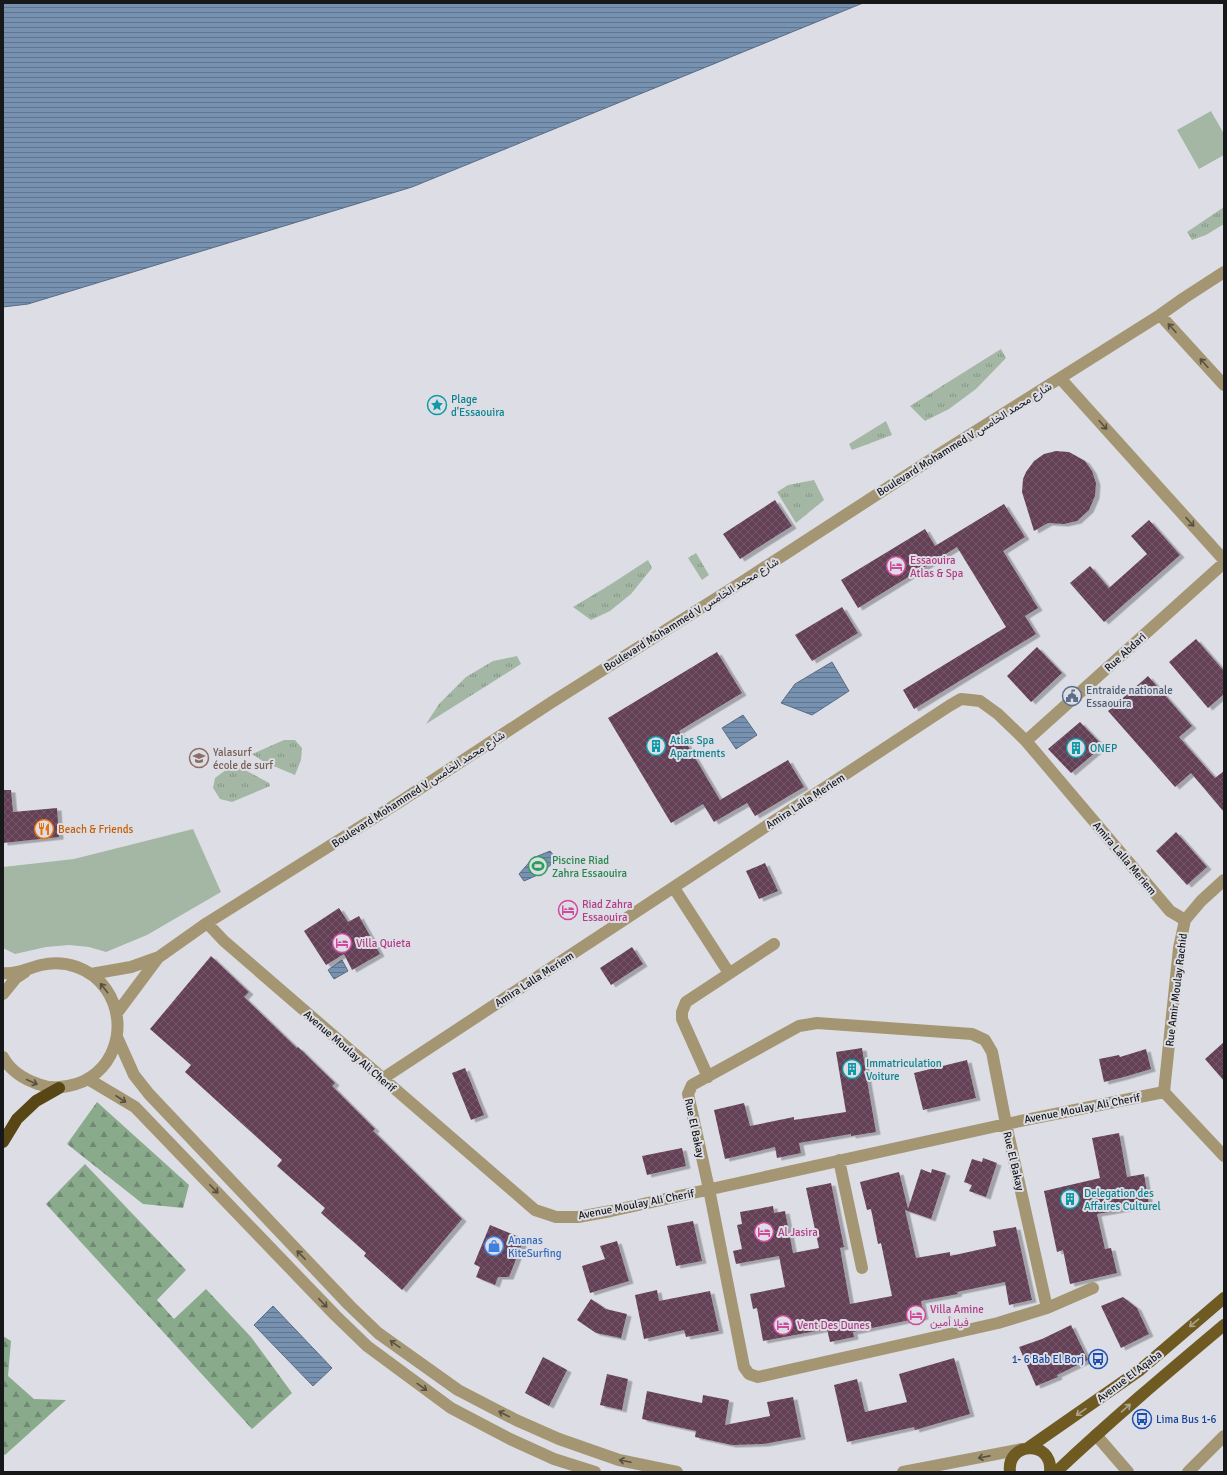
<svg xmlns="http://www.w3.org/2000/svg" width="1227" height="1475" viewBox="0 0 1227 1475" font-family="Signika,Vazirmatn,sans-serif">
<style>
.grass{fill:url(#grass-tufts)}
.forest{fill:url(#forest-firs)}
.park{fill:#a3b7a4}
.water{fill:url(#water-rules);stroke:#5a6d84}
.building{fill:url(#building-cross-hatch);filter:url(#shadow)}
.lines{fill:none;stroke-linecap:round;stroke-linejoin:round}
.minor{stroke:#a59673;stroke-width:12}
.major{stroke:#6f5a22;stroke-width:12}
.highway{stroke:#584615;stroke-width:12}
.oneway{stroke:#575142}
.oneway2{stroke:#aca38d}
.labels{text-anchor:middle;stroke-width:4;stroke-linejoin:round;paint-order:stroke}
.culture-label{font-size:11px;fill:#0d838f;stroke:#dddee5;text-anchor:start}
.street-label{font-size:11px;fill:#17181a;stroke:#dddee5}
.hotel-label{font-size:11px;fill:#b23c85;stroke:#dddee5;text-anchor:start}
.service-label{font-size:11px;fill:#4e5e75;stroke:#dddee5;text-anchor:start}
.education-label{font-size:11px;fill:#785e54;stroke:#dddee5;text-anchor:start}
.food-label{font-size:11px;fill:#c56008;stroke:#dddee5;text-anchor:start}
.leisure-label{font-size:11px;fill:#27864d;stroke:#dddee5;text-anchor:start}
.shop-label{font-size:11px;fill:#366cbe;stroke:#dddee5;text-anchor:start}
.transit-label{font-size:11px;fill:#164399;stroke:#dddee5;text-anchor:end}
</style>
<defs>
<pattern id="grass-tufts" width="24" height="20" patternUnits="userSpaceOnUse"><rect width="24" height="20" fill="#a3b7a4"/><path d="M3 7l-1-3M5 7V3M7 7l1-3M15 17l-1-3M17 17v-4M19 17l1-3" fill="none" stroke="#849485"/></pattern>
<pattern id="forest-firs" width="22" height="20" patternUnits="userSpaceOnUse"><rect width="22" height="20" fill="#8aaa8c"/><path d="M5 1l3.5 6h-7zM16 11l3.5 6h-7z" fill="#708972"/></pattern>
<pattern id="water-rules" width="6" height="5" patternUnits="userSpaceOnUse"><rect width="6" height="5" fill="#7791b1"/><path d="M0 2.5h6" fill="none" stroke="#61758f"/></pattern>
<pattern id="building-cross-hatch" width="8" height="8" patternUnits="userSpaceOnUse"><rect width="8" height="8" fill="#644155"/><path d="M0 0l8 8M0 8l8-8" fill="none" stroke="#755969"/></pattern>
<filter id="shadow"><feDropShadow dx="4.5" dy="2.5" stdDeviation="0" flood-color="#0004"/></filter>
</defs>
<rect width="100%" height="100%" fill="#dddee5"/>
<path class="grass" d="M1224 207V224L1206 235 1192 240 1187 232Z
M1001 349 1006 358 976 389 949 409 925 421 910 406Z
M886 421 892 435 852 450 849 444Z
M814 480 824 500 796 523 777 492 788 485Z
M696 553 709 575 702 580 688 558Z
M648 560 652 568 631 594 610 611 591 620 573 607 608 586Z
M517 656 521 664 426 724 439 704 466 677 493 661Z
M284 740H295L302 748 301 760 295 775 264 762 252 754Z
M234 764 269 783 270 786 232 802 220 799 213 788 215 778Z"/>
<path class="forest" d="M97 1102 189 1185 183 1208 143 1204 67 1144Z
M85 1164 186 1270 157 1300 174 1319 206 1289 251 1337 292 1393 252 1429 46 1204Z
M3 1336 11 1341 8 1376 34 1399 66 1400 5 1455 3 1454Z"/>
<path class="park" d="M1211 111 1224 134V155L1199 169 1177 130Z
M193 829 221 892 147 935 106 952 89 947 69 945 46 947 15 954 3 948V867L74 859Z"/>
<path class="water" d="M3 3H863L412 187 28 304 3 307Z
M832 662 849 691 812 715 781 703 795 684Z
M743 715 757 735 736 749 722 728Z
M550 851 557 859 542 873 524 881 519 874 533 858Z
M342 960 348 971 334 979 328 970Z
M273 1306 332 1368 313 1386 254 1325Z"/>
<path class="building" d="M1056 451 1069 452 1085 461 1092 471 1096 483 1095 496 1089 510 1077 521 1064 524 1048 523 1034 531 1022 492 1023 479 1026 472 1034 461 1044 454Z
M775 500 792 526 740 559 723 534Z
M1004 504 1025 537 1003 551 1038 608 1025 616 1036 634 914 709 903 690 1006 627 957 547 858 608 841 580 925 529 935 546Z
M1149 520 1180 555 1104 622 1070 583 1090 566 1109 588 1147 554 1131 536Z
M842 607 858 633 812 661 795 635Z
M1196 639 1224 671V694L1208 708 1169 662Z
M1037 647 1062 673 1031 702 1007 676Z
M717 652 742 693 679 731 720 800 788 760 804 787 755 816 747 803 714 822 703 804 671 823 608 718Z
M1148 676 1192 726 1179 737 1215 778 1224 771V812L1191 773 1175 787 1108 711Z
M1080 722 1103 746 1071 773 1048 749Z
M3 790H11L13 812 57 808 59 837 3 843Z
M1176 832 1207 867 1187 885 1156 851Z
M765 863 778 891 759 899 746 871Z
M339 908 348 922 359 916 380 954 352 970 344 954 326 965 304 931Z
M632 947 643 964 611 985 600 968Z
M211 956 249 992 244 997 297 1048 298 1047 335 1083 332 1086 375 1129 373 1131 462 1219 402 1290 364 1256 366 1253 321 1213 325 1208 277 1166 282 1160 185 1072 191 1065 150 1029Z
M1224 1042V1081L1205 1059Z
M862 1048 868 1086 876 1132 851 1136V1134L799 1143 801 1153 777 1158 775 1147 725 1159 714 1110 744 1103 750 1126 794 1117V1120L846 1112 836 1052Z
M1146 1049 1151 1069 1124 1077 1104 1082 1099 1059 1119 1055 1120 1057Z
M967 1060 976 1098 923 1110 914 1073Z
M465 1068 484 1115 471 1120 452 1073Z
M1119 1133 1127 1177 1144 1174 1149 1205 1097 1214 1105 1249 1111 1248 1117 1273 1070 1284 1063 1250 1057 1252 1044 1191 1100 1178 1092 1138Z
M682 1148 686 1166 647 1175 642 1156Z
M983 1158 997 1163 986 1197 969 1191 972 1185 964 1182 972 1159 982 1162Z
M921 1169 931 1173 932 1169 946 1173 931 1219 905 1210 916 1258 950 1252V1256L996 1246 993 1231 1016 1227 1032 1300 1009 1305 1005 1282 957 1292 958 1294 921 1301 924 1317 853 1332 854 1337 830 1342 827 1329 763 1341 757 1308 753 1309 750 1294 785 1287 779 1256 736 1264 733 1251 742 1249 737 1225 742 1224 740 1212 773 1206 774 1213 785 1211 793 1253 819 1248 806 1188 831 1183 844 1247 840 1248 850 1304 892 1296 881 1243 878 1244 871 1209 867 1210 860 1182 899 1172 908 1209Z
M693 1221 702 1261 676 1266 667 1226Z
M490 1225 524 1239 509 1277H498L495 1285 476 1277 480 1267 474 1264Z
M617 1241 629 1281 590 1293 582 1266 605 1259 600 1246Z
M657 1290 659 1301 710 1291 719 1331 686 1337 684 1330 644 1339 635 1295Z
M1123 1297 1137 1308 1149 1334 1121 1348 1101 1306Z
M591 1299 606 1309 627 1314 621 1338 596 1333 577 1320Z
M1071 1325 1088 1360 1057 1375 1058 1377 1036 1386 1019 1347 1042 1339Z
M543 1357 567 1370 549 1406 525 1393Z
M954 1358 970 1414 915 1430 914 1427 847 1442 834 1385 857 1379 865 1412 907 1402 899 1374Z
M607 1374 628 1379 622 1410 600 1405Z
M647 1391 702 1403 703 1395 729 1400 725 1425 770 1416 767 1402 793 1397 801 1437 764 1444 732 1445 695 1437 696 1431 642 1419Z"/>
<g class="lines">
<path class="minor" d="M1160 315 1224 385
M1060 378 1224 560
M1026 741 1224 563
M674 888 729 973
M207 923 224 941 535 1210 556 1217H578L611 1211 1006 1124 1164 1092
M3 973C16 975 29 968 41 965 53 962 66 963 77 967 88 971 99 979 106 989 131 1025 114 1078 68 1086 58 1088 48 1088 38 1084 24 1079 10 1070 3 1057
M91 974 131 967 159 957 207 923 398 803 552 702 742 582 941 453 1160 315 1184 298 1224 272
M3 994 16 978 25 972
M117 1013 158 958
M117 1037 134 1075 149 1094 349 1305 378 1333 458 1390 516 1420 559 1439 619 1460 677 1472
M708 1077 682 1019V1012L686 1002 774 944
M88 1079 135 1107 335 1315 367 1346 451 1408 510 1439 554 1459 595 1472
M382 1079 949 706 961 699 971 700 980 701 998 714 1026 741 1170 911 1185 920
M1164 1092 1179 948 1185 920 1201 901 1224 880
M1164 1092 1224 1156
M839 1160 862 1268
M1047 1308 1006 1124 992 1052 985 1040 972 1034 817 1023 799 1026 692 1085 688 1094 709 1189 744 1367 749 1374 758 1377 998 1323 1047 1308 1093 1288
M1096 1435 1128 1472
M903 1472 1022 1449
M1188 1472 1224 1436"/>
<path class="major" d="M1028 1448 1140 1370 1224 1298
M1010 1472C1006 1442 1053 1439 1050 1472
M1056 1472C1110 1421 1167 1373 1224 1325"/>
<path class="highway" d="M3 1142 17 1119 36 1101 59 1088"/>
</g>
<defs><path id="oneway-shaft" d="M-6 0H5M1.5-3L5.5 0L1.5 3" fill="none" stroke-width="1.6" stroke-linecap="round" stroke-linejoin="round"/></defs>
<g class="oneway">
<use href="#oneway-shaft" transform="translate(1172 328) rotate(-132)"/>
<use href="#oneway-shaft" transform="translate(1204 363) rotate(-132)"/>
<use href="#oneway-shaft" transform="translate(1103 425) rotate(48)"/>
<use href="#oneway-shaft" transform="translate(1190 522) rotate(48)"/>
<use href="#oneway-shaft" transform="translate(104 988) rotate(-128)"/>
<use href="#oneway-shaft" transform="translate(32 1082) rotate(24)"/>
<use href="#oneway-shaft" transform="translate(121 1099) rotate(33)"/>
<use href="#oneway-shaft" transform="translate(214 1189) rotate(46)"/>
<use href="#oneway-shaft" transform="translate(301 1255) rotate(-134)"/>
<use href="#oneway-shaft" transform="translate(323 1303) rotate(46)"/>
<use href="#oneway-shaft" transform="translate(395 1344) rotate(-145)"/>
<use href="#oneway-shaft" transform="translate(422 1387) rotate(36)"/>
<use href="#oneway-shaft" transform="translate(504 1414) rotate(-153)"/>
<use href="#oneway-shaft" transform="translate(984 1457) rotate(169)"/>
<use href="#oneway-shaft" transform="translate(625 1461) rotate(-168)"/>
</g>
<g class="oneway2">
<use href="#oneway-shaft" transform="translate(1194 1323) rotate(140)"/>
<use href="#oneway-shaft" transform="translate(1126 1408) rotate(-41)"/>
<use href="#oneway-shaft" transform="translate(1081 1412) rotate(145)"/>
</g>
<defs>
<symbol id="sight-ring" viewBox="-11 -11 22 22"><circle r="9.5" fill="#dddee5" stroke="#0f9aa8" stroke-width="1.5"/><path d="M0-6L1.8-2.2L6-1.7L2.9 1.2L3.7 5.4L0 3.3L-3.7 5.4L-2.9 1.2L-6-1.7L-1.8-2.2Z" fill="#0f9aa8"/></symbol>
<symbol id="hotel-ring" viewBox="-11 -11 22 22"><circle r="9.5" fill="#dddee5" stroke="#d1479c" stroke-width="1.5"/><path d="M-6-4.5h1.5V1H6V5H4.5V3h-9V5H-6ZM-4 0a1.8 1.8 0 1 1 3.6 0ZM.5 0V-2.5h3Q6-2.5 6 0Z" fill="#d1479c"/></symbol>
<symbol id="civic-ring" viewBox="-11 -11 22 22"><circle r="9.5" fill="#dddee5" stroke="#5c6f8a" stroke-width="1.5"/><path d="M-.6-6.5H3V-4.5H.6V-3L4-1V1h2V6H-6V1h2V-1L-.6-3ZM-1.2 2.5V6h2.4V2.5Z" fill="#5c6f8a"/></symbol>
<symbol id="building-ring" viewBox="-11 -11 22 22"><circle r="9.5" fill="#dddee5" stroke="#0f9aa8" stroke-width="1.5"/><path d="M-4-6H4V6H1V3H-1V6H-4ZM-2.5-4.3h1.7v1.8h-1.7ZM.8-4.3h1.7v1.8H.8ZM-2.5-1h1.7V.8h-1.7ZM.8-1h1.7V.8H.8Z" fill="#0f9aa8"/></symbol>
<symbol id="school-ring" viewBox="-11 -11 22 22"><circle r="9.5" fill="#dddee5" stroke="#8d6e63" stroke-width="1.5"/><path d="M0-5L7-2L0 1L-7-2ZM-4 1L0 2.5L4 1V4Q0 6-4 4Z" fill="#8d6e63"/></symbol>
<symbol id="restaurant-ring" viewBox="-11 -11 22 22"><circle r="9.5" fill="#dddee5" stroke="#e8710a" stroke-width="1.5"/><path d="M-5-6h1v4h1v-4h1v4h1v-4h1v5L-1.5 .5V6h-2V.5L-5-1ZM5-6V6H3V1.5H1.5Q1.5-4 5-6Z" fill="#e8710a"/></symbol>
<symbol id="stadium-ring" viewBox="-11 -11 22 22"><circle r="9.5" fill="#dddee5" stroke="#2e9e5b" stroke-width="1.5"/><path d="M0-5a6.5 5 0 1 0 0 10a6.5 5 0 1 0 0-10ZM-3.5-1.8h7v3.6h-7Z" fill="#2e9e5b"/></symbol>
<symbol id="shop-ring" viewBox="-11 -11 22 22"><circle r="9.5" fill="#dddee5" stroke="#3f7fe0" stroke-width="1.5"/><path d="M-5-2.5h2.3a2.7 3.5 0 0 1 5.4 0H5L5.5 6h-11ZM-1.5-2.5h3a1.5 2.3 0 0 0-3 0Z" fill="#3f7fe0"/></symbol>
<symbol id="bus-ring" viewBox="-11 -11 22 22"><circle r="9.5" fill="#dddee5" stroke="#1a4fb4" stroke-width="1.5"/><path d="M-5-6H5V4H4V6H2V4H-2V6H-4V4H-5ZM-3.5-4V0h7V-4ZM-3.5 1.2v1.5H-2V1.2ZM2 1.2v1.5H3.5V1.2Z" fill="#1a4fb4"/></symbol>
</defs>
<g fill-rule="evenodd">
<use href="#sight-ring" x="426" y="394" width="22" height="22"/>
<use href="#hotel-ring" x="885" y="555" width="22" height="22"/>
<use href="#civic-ring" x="1061" y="685" width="22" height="22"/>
<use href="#building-ring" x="645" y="735" width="22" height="22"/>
<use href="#building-ring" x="1065" y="737" width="22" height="22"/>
<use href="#school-ring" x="188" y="747" width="22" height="22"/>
<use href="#restaurant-ring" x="33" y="818" width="22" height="22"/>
<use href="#stadium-ring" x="527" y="855" width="22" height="22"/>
<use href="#hotel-ring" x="557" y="899" width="22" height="22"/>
<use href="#hotel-ring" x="331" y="932" width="22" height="22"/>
<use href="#building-ring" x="841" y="1058" width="22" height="22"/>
<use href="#building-ring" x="1059" y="1188" width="22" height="22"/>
<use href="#hotel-ring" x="753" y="1221" width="22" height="22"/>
<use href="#shop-ring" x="483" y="1235" width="22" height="22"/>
<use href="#hotel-ring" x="905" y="1304" width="22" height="22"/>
<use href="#hotel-ring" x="772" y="1314" width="22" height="22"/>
<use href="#bus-ring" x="1087" y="1348" width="22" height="22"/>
<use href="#bus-ring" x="1131" y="1408" width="22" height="22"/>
</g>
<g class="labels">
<g class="culture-label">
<text x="451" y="403">Plage<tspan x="451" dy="13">d'Essaouira</tspan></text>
<text x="670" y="744">Atlas Spa<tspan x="670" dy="13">Apartments</tspan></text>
<text x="1090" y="752">ONEP</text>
<text x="866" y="1067">Immatriculation<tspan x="866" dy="13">Voiture</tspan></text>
<text x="1084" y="1197">Delegation des<tspan x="1084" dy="13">Affaires Culturel</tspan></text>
</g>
<g class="street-label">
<text transform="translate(964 439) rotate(-32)" y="4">Boulevard Mohammed V شارع محمد الخامس</text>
<text transform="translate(691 614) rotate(-32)" y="4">Boulevard Mohammed V شارع محمد الخامس</text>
<text transform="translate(1125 652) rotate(-42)" y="4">Rue Abdari</text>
<text transform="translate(418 789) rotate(-33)" y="4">Boulevard Mohammed V شارع محمد الخامس</text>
<text transform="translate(805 801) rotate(-33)" y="4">Amira Lalla Meriem</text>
<text transform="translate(1125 858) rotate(50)" y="4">Amira Lalla Meriem</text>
<text transform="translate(534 979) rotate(-33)" y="4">Amira Lalla Meriem</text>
<text transform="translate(1176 990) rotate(-83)" y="4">Rue Amir Moulay Rachid</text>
<text transform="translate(350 1051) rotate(41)" y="4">Avenue Moulay Ali Cherif</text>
<text transform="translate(1082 1108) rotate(-11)" y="4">Avenue Moulay Ali Cherif</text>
<text transform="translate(695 1128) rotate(78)" y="4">Rue El Bakay</text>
<text transform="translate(1014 1161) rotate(77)" y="4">Rue El Bakay</text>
<text transform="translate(636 1204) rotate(-11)" y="4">Avenue Moulay Ali Cherif</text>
<text transform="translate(1129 1376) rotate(-37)" y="4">Avenue El Aqaba</text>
</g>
<g class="hotel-label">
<text x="910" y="564">Essaouira<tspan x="910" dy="13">Atlas &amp; Spa</tspan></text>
<text x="582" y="908">Riad Zahra<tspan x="582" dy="13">Essaouira</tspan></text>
<text x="356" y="947">Villa Quieta</text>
<text x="778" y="1236">Al Jasira</text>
<text x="930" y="1313">Villa Amine<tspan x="930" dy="13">فيلا أمين</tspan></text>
<text x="797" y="1329">Vent Des Dunes</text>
</g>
<g class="service-label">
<text x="1086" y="694">Entraide nationale<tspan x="1086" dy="13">Essaouira</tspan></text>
</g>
<g class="education-label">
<text x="213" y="756">Yalasurf<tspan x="213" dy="13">école de surf</tspan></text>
</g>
<g class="food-label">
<text x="58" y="833">Beach &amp; Friends</text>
</g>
<g class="leisure-label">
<text x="552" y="864">Piscine Riad<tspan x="552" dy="13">Zahra Essaouira</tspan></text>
</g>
<g class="shop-label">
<text x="508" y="1244">Ananas<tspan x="508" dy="13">KiteSurfing</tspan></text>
</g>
<g class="transit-label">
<text x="1084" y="1363">1- 6 Bab El Borj</text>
<text x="1156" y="1423" text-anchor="start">Lima Bus 1-6</text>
</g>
</g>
<rect width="1227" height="1475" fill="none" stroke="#17181a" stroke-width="8"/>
</svg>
